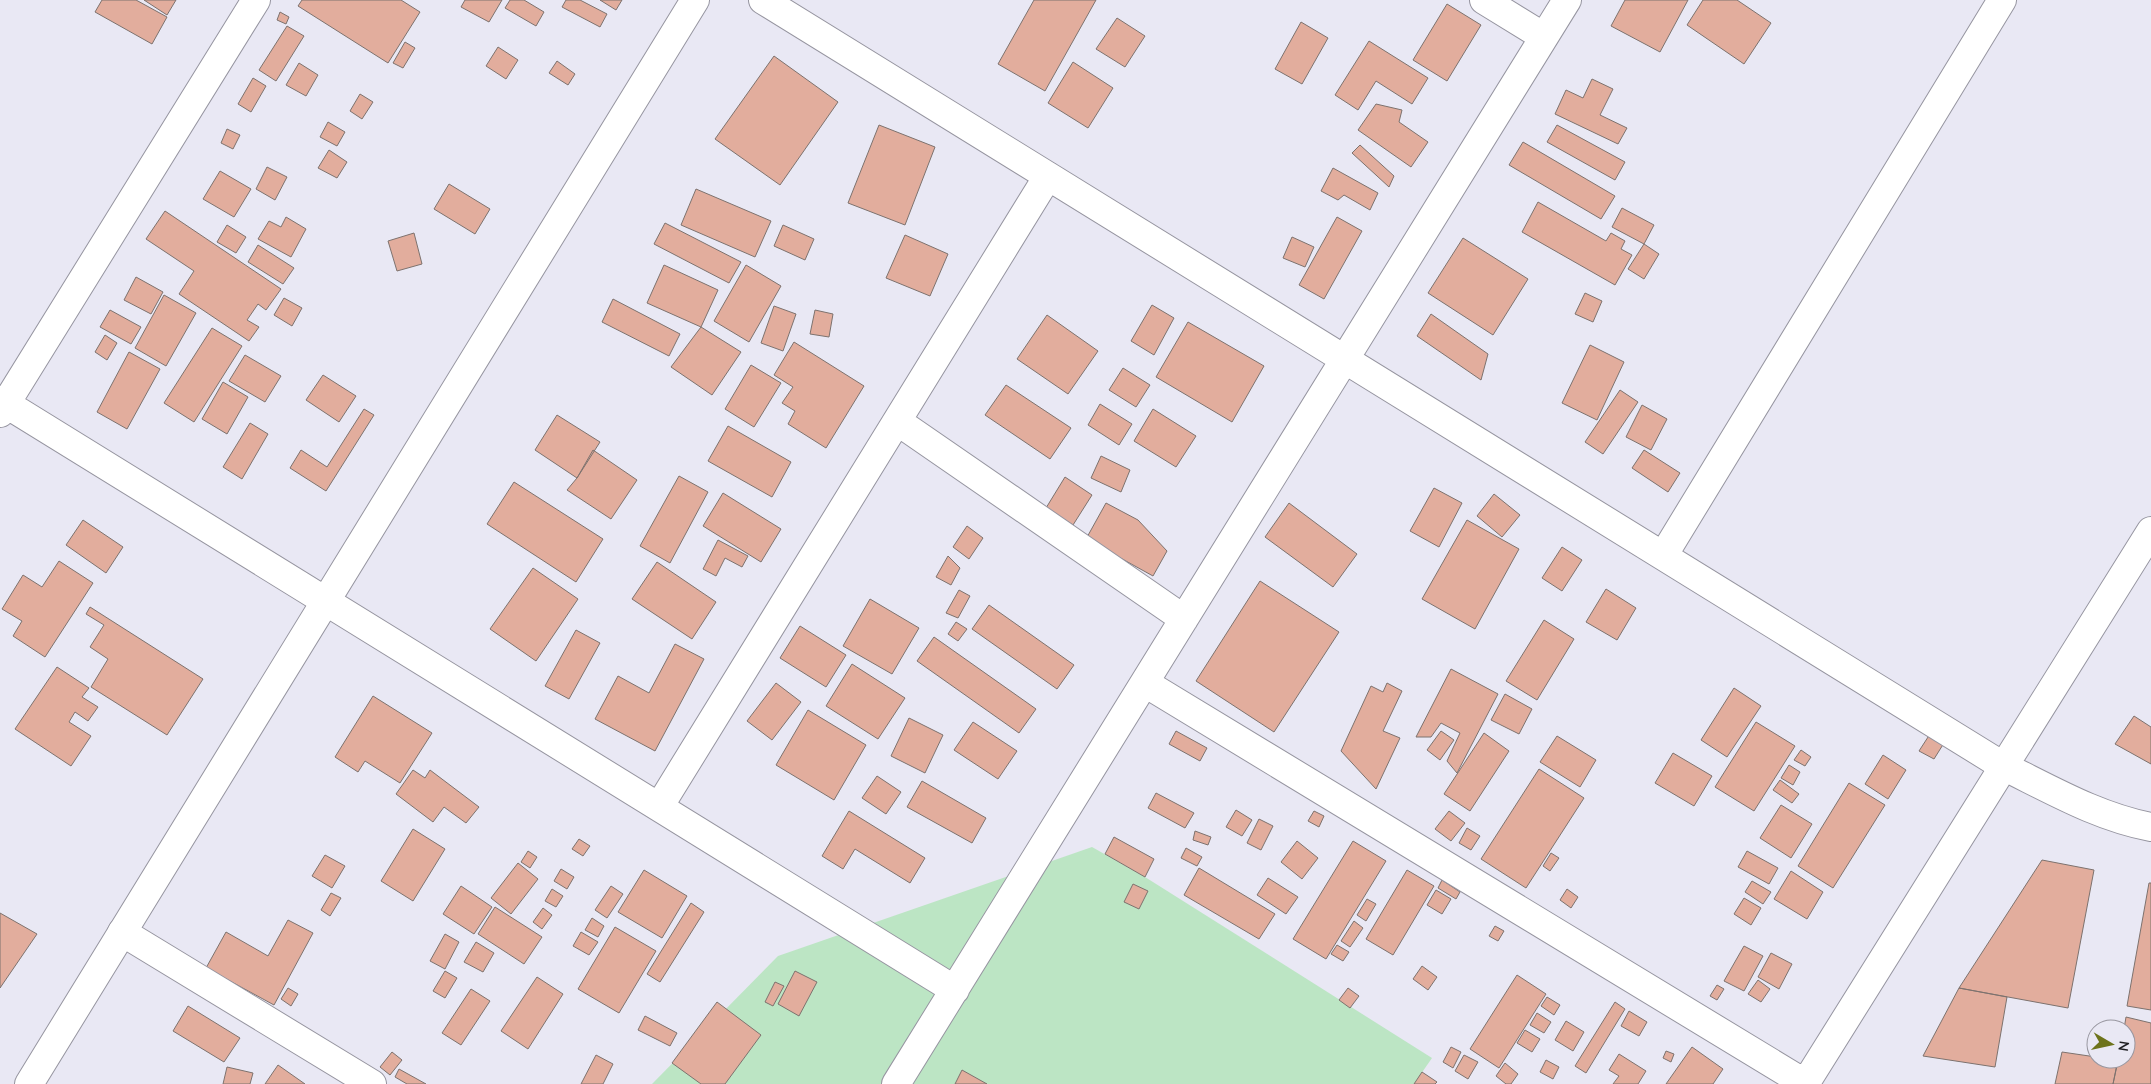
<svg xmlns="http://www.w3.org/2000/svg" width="2151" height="1084" viewBox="0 0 2151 1084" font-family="Quicksand,sans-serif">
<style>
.green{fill:#bce5c4}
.building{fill:#e2ad9d;stroke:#7d726e}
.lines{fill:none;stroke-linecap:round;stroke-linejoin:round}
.minor-casing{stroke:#9695a0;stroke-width:30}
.tertiary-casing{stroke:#9695a0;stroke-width:30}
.minor{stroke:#fff;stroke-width:28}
.tertiary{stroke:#fff;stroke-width:28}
</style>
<rect width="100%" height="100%" fill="#e9e8f4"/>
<path class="green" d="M1092 847 1145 877 1432 1058 1414 1084H652L778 956Z"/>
<path class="building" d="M102 0H136L167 17 152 44 95 12Z
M144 0H176L167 15Z
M302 0H401L420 12 388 63 298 6Z
M465 0H502L489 22 461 7Z
M510 0H524L544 12 536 26 505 8Z
M566 0H580L607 14 600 27 562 7Z
M600 0H622L616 10Z
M1034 0H1096L1045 91 998 64Z
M1625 0H1688L1660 52 1611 26Z
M1703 0H1737L1771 23 1744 64 1687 25Z
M1447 4 1481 25 1447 81 1413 60Z
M280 12 289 17 286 24 277 20Z
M1117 18 1145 36 1125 67 1096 49Z
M1301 22 1328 38 1302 84 1275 69Z
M287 26 304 36 276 81 259 70Z
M1369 41 1428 78 1412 104 1376 81 1358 110 1335 95Z
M405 42 415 48 403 68 393 63Z
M498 47 518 60 506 79 486 66Z
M774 56 838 102 780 185 715 139Z
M557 61 575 74 568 85 549 73Z
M1073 62 1113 88 1088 128 1048 103Z
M299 63 318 75 306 96 286 85Z
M253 78 266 86 251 112 238 104Z
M1592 79 1613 89 1600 115 1627 128 1618 144 1555 114 1566 90 1583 98Z
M360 94 373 102 362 119 350 111Z
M1376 104 1402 110 1399 122 1428 142 1411 167 1358 130Z
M328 122 345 132 337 146 320 137Z
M879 125 935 147 905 225 848 203Z
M1557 125 1625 162 1615 180 1547 142Z
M227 129 240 135 233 149 221 143Z
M1523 142 1615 196 1601 219 1509 165Z
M1360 145 1394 176 1389 187 1352 153Z
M329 150 347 162 337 178 318 168Z
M267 167 287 177 275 200 256 189Z
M1333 168 1378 193 1370 210 1344 195 1338 200 1321 191Z
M220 171 251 189 234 217 203 199Z
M449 184 490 209 475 234 434 209Z
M696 189 771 221 755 257 681 225Z
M1538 202 1606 241 1611 233 1625 241 1621 249 1632 255 1615 285 1522 232Z
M1622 208 1654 225 1644 244 1612 227Z
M165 211 281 289 266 310 258 304 247 320 259 327 249 341 179 294 194 271 146 239Z
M286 217 306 229 291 257 258 239 269 221 281 227Z
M1337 217 1362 231 1324 299 1299 285Z
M665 223 741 262 729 283 654 244Z
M227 225 246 237 236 253 217 242Z
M783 225 814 239 805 260 774 246Z
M414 233 422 264 397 271 388 241Z
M905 235 948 254 930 296 886 278Z
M1292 237 1314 247 1305 267 1283 258Z
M1463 238 1528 279 1493 335 1428 293Z
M1644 244 1659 254 1644 279 1628 269Z
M258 245 294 268 283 284 248 262Z
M664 265 718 290 701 327 647 303Z
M746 265 781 286 749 342 714 321Z
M136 277 163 292 151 314 124 300Z
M1585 293 1602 301 1593 322 1575 314Z
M164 295 196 313 166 366 135 348Z
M284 298 302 308 292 326 274 315Z
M613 299 680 334 669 356 602 322Z
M1152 305 1174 318 1154 355 1131 341Z
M774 306 796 314 783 351 761 343Z
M110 310 141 327 131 344 100 327Z
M815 310 833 314 829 337 810 334Z
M1431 314 1488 354 1481 380 1417 336Z
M1047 315 1098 351 1068 394 1017 359Z
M1188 322 1264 366 1232 422 1156 377Z
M701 327 741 352 712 395 671 367Z
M212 328 242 346 194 422 164 403Z
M105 335 117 343 107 360 95 352Z
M794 342 864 386 826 448 788 424 795 411 782 403 793 387 774 375Z
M1590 345 1624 362 1597 420 1562 403Z
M129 352 160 369 127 429 97 412Z
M245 355 281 376 265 402 229 381Z
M751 365 781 383 754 427 725 409Z
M1123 368 1150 385 1136 407 1109 390Z
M323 375 356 396 339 422 306 400Z
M223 382 248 397 227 434 202 419Z
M1006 385 1071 428 1050 459 985 415Z
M1620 390 1638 402 1603 454 1585 442Z
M1100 404 1132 424 1119 445 1088 425Z
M1642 405 1667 419 1651 450 1626 437Z
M364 409 374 415 326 491 290 468 301 450 327 467Z
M1153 409 1196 436 1176 467 1134 441Z
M557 415 600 442 577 478 535 450Z
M250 423 268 434 242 479 223 467Z
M728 426 791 462 772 497 708 461Z
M593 450 637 480 611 519 567 490 577 478Z
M1644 450 1680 473 1668 492 1632 468Z
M1101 456 1130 470 1121 492 1091 478Z
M679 476 708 492 670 563 640 546Z
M1065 477 1092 495 1073 525 1046 508Z
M514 482 603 539 576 582 487 524Z
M1434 488 1462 503 1439 547 1410 531Z
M723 493 781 529 761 562 703 526Z
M1494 494 1520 515 1502 537 1477 516Z
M1106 503 1138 520 1167 551 1153 576 1086 539Z
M1289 503 1357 554 1333 587 1265 537Z
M83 520 123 547 106 573 66 545Z
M1467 520 1519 549 1475 629 1422 599Z
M967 526 983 538 969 559 953 547Z
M718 540 748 556 742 567 725 558 716 576 703 569Z
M1562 547 1582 560 1562 591 1542 578Z
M948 556 960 568 951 585 936 577Z
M59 561 93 583 45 657 13 636 22 621 2 609 23 575 42 587Z
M657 562 716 602 692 639 632 599Z
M533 568 578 599 536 661 490 629Z
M1260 581 1339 632 1274 732 1196 681Z
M1606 589 1636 608 1617 640 1586 622Z
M959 590 970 596 958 618 946 613Z
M870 599 919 628 892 674 843 646Z
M989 605 1074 665 1057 689 972 629Z
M90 607 203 679 167 735 91 687 108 659 90 647 104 625 86 614Z
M1544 620 1574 639 1537 700 1506 681Z
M956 622 967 629 958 641 948 634Z
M800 626 846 655 826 687 780 658Z
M576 630 600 643 569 699 545 686Z
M934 637 1036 709 1019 733 917 661Z
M675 644 704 659 655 751 595 719 618 676 649 693Z
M852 664 905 698 878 739 826 706Z
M57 667 89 688 82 697 98 707 88 721 75 712 69 722 91 736 71 766 15 729Z
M1451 669 1498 694 1457 773 1447 761 1460 733 1441 723 1431 737H1416Z
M776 683 801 702 772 740 747 721Z
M1387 683 1402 691 1383 731 1400 738 1376 789 1341 751 1371 686 1383 692Z
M1734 688 1761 706 1727 757 1701 740Z
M1505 694 1532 709 1519 734 1491 720Z
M373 696 432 733 400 783 365 761 358 772 335 757Z
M808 710 866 745 834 800 776 765Z
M2134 716 2151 727V764L2115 744Z
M909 718 943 735 925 773 891 756Z
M973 722 1017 751 998 779 954 750Z
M1756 722 1795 746 1754 811 1715 787Z
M1176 731 1207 748 1200 761 1169 744Z
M1441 731 1454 740 1440 760 1427 750Z
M1484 733 1509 751 1470 811 1444 794Z
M1930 734 1944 743 1934 759 1919 751Z
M1557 736 1596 760 1580 787 1540 762Z
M1801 750 1811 757 1805 766 1794 760Z
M1673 753 1712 776 1694 806 1655 783Z
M1883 755 1906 770 1888 799 1865 784Z
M1789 765 1800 772 1793 785 1781 778Z
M1539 769 1584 798 1526 888 1481 859Z
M413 770 425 778 430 770 479 807 466 823 444 807 433 822 396 794Z
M877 776 901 792 886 814 862 798Z
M1780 780 1799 794 1792 803 1773 790Z
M922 781 986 818 972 843 907 807Z
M1849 783 1885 805 1833 888 1798 866Z
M1156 793 1194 813 1185 828 1148 808Z
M1781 805 1812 824 1791 858 1760 838Z
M1236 810 1252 820 1242 836 1226 827Z
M849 811 925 858 910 883 855 849 843 869 822 856Z
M1314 811 1324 816 1319 827 1308 821Z
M1449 811 1465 823 1451 841 1435 829Z
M1259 819 1273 826 1261 850 1247 843Z
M1467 828 1480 836 1471 850 1459 843Z
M413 829 445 849 413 901 381 881Z
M1195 831 1211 837 1208 845 1193 840Z
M1114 837 1154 859 1145 877 1105 854Z
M579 839 590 846 583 856 572 849Z
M1297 841 1318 858 1302 879 1281 862Z
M1353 841 1386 861 1326 959 1293 939Z
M1186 848 1202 857 1197 866 1181 858Z
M528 851 537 857 530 868 521 862Z
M1747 851 1778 868 1769 884 1738 867Z
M1551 853 1559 858 1550 871 1543 866Z
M325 855 345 866 332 888 312 876Z
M2042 860 2094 870 2068 1008 1959 988Z
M518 863 538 879 511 914 491 898Z
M1199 868 1275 914 1259 939 1184 895Z
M561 869 574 877 567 889 554 881Z
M644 870 687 896 662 938 618 912Z
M1407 870 1434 886 1393 955 1366 939Z
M1791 871 1823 892 1807 919 1774 899Z
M1268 878 1298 897 1286 914 1257 895Z
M1442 880 1460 892 1456 899 1438 888Z
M1752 881 1771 892 1763 904 1745 892Z
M2149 883H2151V1010L2127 1006Z
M1133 884 1148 891 1139 909 1124 902Z
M461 886 492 907 474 934 443 914Z
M611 886 623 894 607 918 595 910Z
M552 889 563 896 556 907 545 901Z
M1567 889 1578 897 1571 908 1560 900Z
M1436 890 1451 899 1442 914 1427 905Z
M331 893 341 898 330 916 321 910Z
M1744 898 1761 908 1751 925 1734 914Z
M1367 899 1376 904 1366 921 1357 915Z
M691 903 704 912 660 982 647 974Z
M495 907 542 937 524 964 478 934Z
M543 908 552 915 542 929 533 922Z
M0 913 37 934 0 988Z
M592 918 604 926 598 937 585 930Z
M288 920 313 933 274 1005 206 968 226 932 268 956Z
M1354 921 1363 928 1350 947 1341 941Z
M1495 926 1504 931 1498 941 1489 936Z
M615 927 656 951 619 1013 578 989Z
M581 932 598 942 589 955 573 946Z
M445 934 459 942 445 969 430 961Z
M476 942 494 953 483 972 464 962Z
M1337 945 1349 952 1343 961 1331 954Z
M1744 946 1763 956 1744 991 1724 981Z
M1771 953 1792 964 1779 989 1758 977Z
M1422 966 1437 977 1428 990 1413 979Z
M445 971 457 978 445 998 433 991Z
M795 971 817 982 799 1016 778 1004Z
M1517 975 1546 994 1499 1068 1470 1049Z
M537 977 563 994 528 1049 501 1031Z
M1758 980 1770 989 1761 1002 1748 994Z
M775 982 784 986 773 1006 765 1002Z
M1717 985 1724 989 1717 1000 1710 996Z
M288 988 298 994 291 1006 281 999Z
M1348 988 1359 996 1350 1008 1339 1000Z
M1959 988 2007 997 1995 1067 1923 1056Z
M471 989 490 1001 461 1045 442 1033Z
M1547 997 1560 1005 1554 1015 1541 1006Z
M717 1002 761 1035 725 1084H701L672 1063Z
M1615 1002 1625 1009 1586 1073 1575 1066Z
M188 1006 240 1038 224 1062 173 1031Z
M1629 1011 1647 1022 1639 1036 1621 1026Z
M1537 1013 1551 1022 1544 1033 1530 1025Z
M645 1016 677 1033 670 1046 638 1030Z
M2126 1017 2151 1023V1084H2113L2118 1059H2126V1029H2124Z
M1566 1021 1584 1032 1573 1051 1555 1040Z
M1525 1030 1540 1039 1532 1052 1517 1043Z
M1451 1047 1461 1052 1453 1068 1443 1062Z
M1692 1047 1723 1069 1713 1084H1666Z
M1666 1051 1674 1054 1671 1062 1663 1058Z
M392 1052 402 1060 390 1075 380 1067Z
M2062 1052 2096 1057V1059L2118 1061 2113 1084H2055Z
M1619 1054 1646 1071 1638 1084H1613L1619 1076 1609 1070Z
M596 1055 613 1064 603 1084H581Z
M1464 1055 1478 1062 1468 1079 1455 1071Z
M1546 1060 1559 1067 1553 1079 1540 1072Z
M1505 1063 1518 1074 1511 1084H1506L1496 1076Z
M278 1065 305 1084H265Z
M227 1067 253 1073 250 1084H223Z
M399 1069 426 1084H407L395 1077Z
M962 1070 987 1084H955Z
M1422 1072 1437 1082 1435 1084H1414Z"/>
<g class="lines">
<defs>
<path id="minor" d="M763 0 2003 766C2052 790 2098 817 2151 827
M1484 0 1544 37
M0 400 955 990
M0 413 256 0
M897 421 1184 619
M1663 556 2002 0
M1145 683 1806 1084
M659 807 1048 176
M122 932 372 1084
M896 1084 1567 0
M1805 1084 2151 531"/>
<path id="tertiary" d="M29 1084 695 0"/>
</defs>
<use href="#minor" class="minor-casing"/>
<use href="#tertiary" class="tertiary-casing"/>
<use href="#minor" class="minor"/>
<use href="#tertiary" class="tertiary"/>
</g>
<g transform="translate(2111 1044) rotate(99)"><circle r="24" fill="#e9e8f4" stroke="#9897a0"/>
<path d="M0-4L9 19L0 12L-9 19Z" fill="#6d731b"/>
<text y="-8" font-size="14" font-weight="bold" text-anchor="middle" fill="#1e1e22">N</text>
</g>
</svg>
